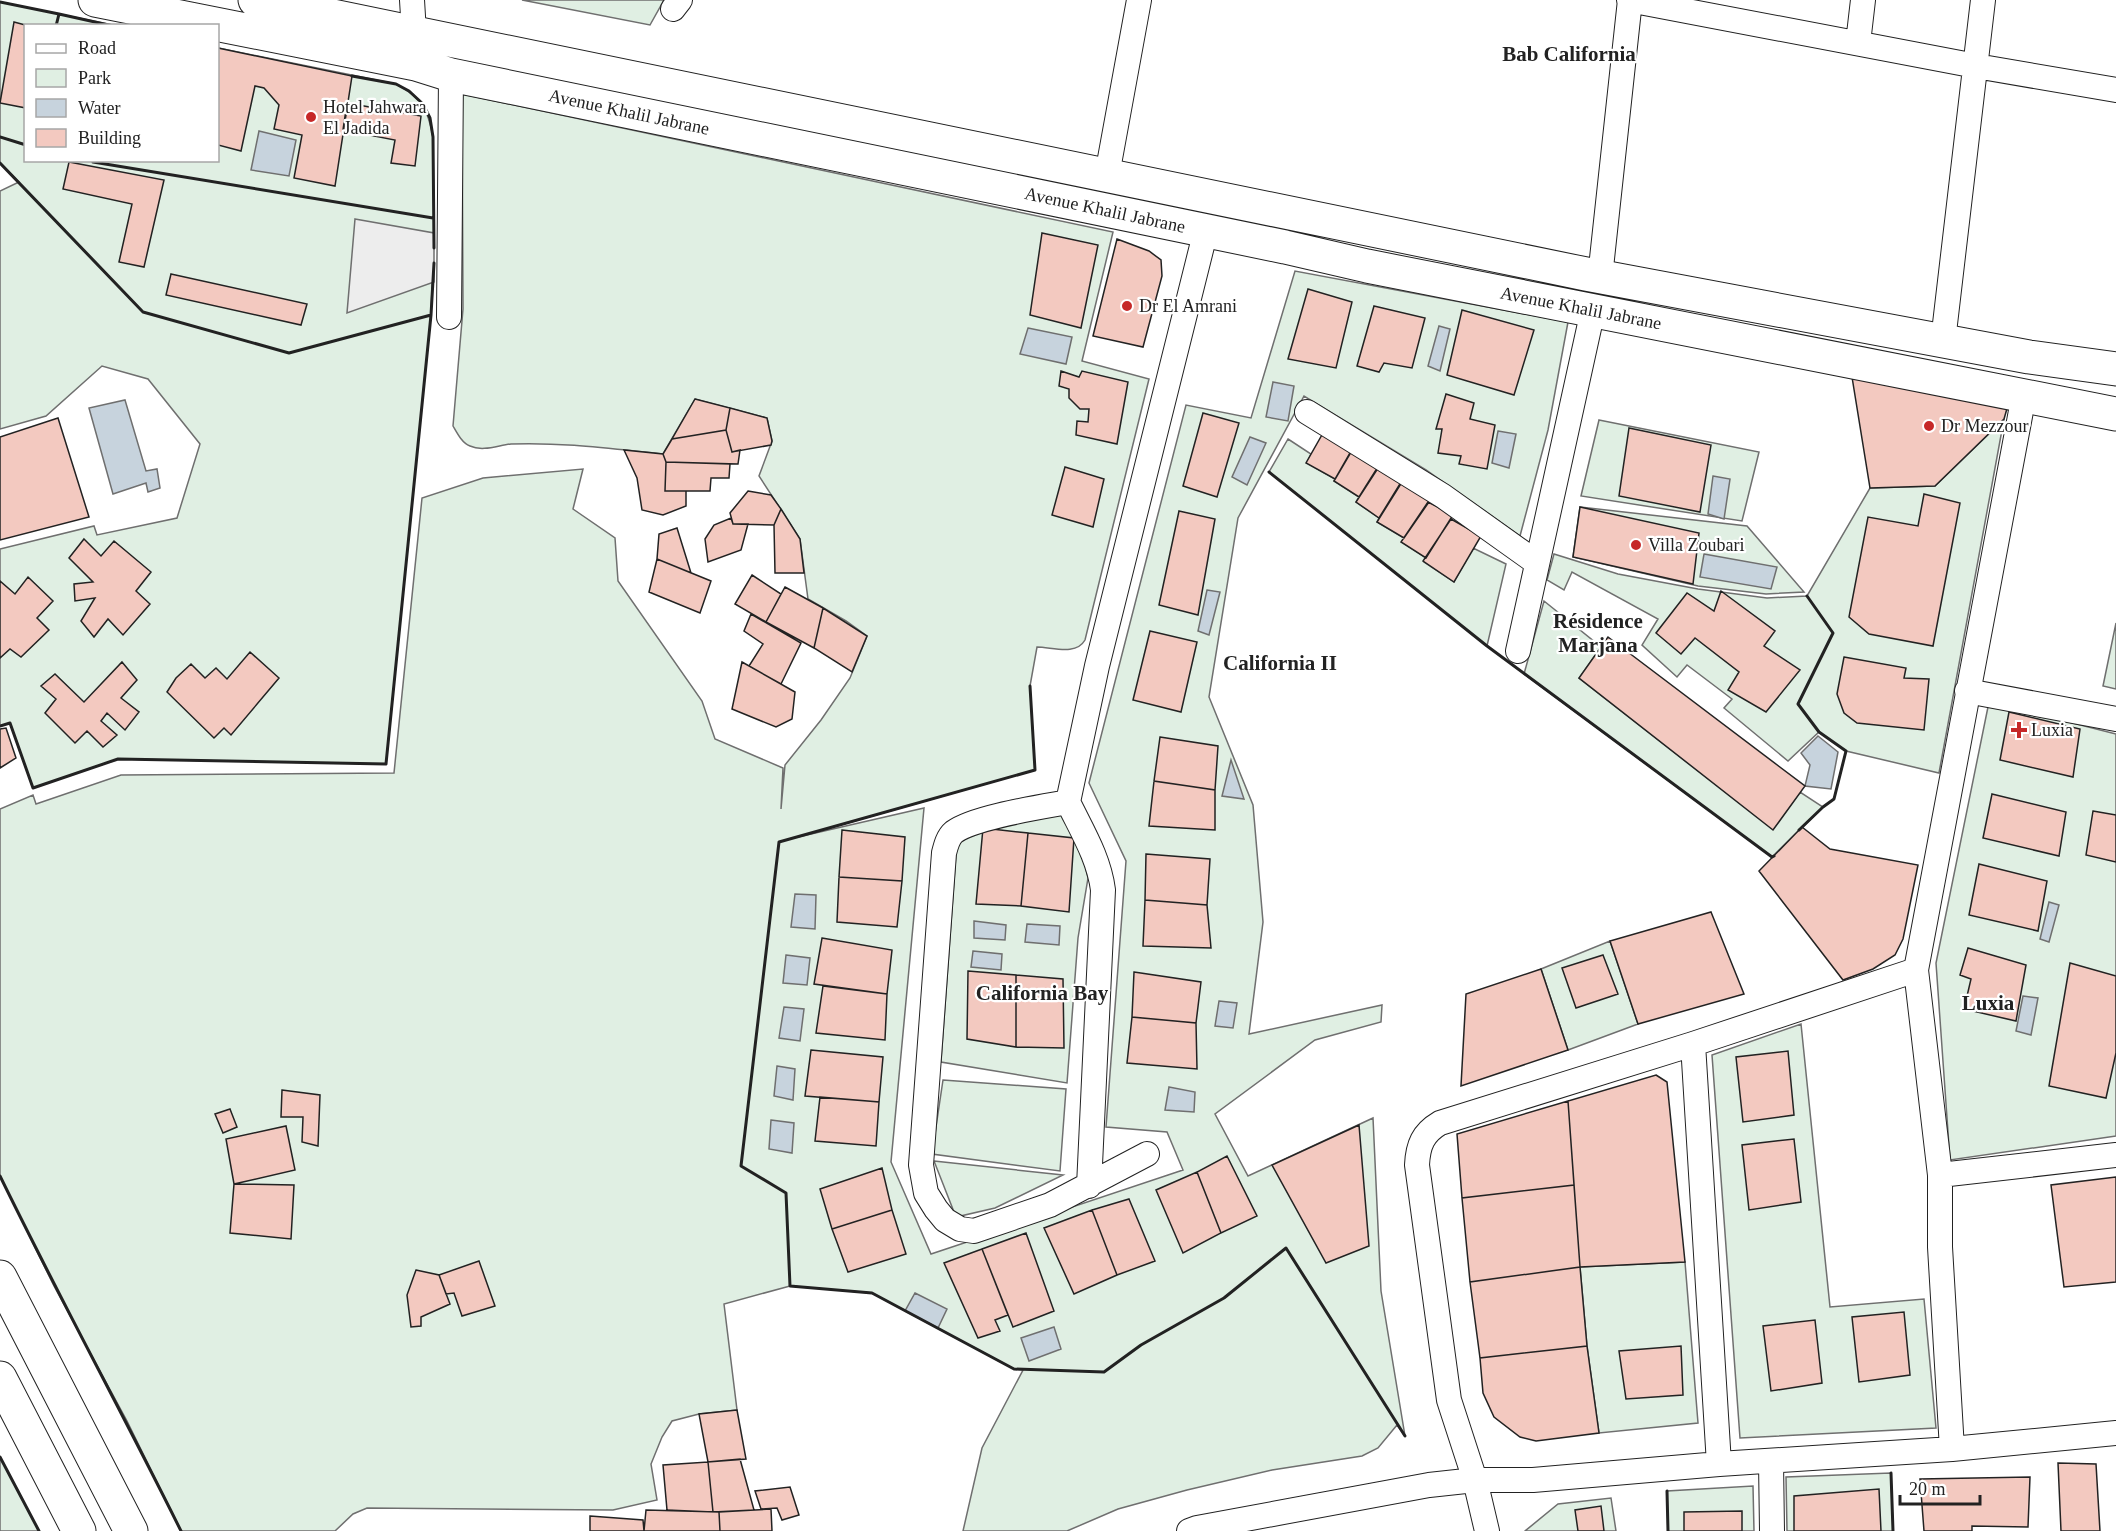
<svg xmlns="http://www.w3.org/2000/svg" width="2116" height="1531" viewBox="0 0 2116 1531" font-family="'Times New Roman',serif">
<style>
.green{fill:#e0efe3;stroke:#6f6f6f;stroke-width:1.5}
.parking{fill:#ededed;stroke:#6f6f6f;stroke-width:1.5}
.water{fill:#c7d3dd;stroke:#6f6f6f;stroke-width:1.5}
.building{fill:#f3c9c0;stroke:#222;stroke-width:1.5}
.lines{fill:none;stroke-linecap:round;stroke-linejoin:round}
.street-casing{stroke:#222;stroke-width:26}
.primary-casing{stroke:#222;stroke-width:35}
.highway-casing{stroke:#222;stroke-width:35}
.street{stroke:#fff;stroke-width:24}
.primary{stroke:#fff;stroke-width:33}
.highway{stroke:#fff;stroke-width:33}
.wall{stroke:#222;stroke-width:3}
.poi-dot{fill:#c62828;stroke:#fff;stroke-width:2}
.labels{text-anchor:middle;stroke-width:4.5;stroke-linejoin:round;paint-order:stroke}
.poi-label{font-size:18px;fill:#222;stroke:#fff;text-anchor:start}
.street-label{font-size:18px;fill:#222;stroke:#fff}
.quarter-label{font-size:21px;font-weight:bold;fill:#222;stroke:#fff}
</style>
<rect width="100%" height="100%" fill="#fff"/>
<path class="green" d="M522 0H664L650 25Z
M0 2 113 25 26 26V160H218V48L396 84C421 97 428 109 433 137L434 233 431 315 386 764 118 759 33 788 10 723 0 726V549L94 526 97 535 177 518 200 444 148 379 102 366 46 416 0 429V191L19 182 0 163Z
M462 94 1113 232 1082 361 1149 379 1085 640C1076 656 1052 647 1037 647L1030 686 1035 770 798 837 924 808 891 1162 931 1254 1183 1170 1167 1132 1106 1127 1126 861 1089 783 1186 405 1251 418 1295 271 1568 322 1548 430 1520 536 1426 470 1304 396 1238 518 1209 697 1253 805 1263 922 1249 1034 1382 1005 1381 1022 1315 1040 1215 1114 1248 1176 1373 1118 1381 1291 1405 1436 1397 1425 1378 1448 1362 1456 1272 1470 1187 1490 1118 1509 1067 1531H963L982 1448 1023 1370 1014 1369 872 1293 790 1286 724 1304 737 1410 699 1414 672 1421 662 1437 651 1464 657 1500 613 1510 367 1508 353 1514 335 1531H181L127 1421 54 1286 0 1176V809L33 795 36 804 121 775 394 773 422 498 483 478 583 469 573 509 615 538 618 581 702 701 715 739 783 768 781 809 785 765 821 720 850 678 867 636 846 621 808 599 800 539 759 476 772 441 767 418 695 399 663 454C613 449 562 442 511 444 499 445 483 452 470 446 462 443 457 433 453 426L463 309Z
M2004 419 1939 773 1846 751 1819 732 1788 761 1724 708 1732 699 1687 665 1677 677 1642 645 1658 619 1572 572 1564 590 1547 580 1554 554 1618 574 1698 589 1767 598 1807 596 1870 488 1935 486Z
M1599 420 1759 452 1742 521 1581 496Z
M1288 439 1311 454 1307 463 1335 479 1334 481 1359 497 1356 502 1379 518 1377 522 1404 538 1402 542 1426 558 1424 562 1454 582 1473 548 1506 564 1487 646 1269 472Z
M1580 507 1747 526 1804 592 1766 594 1698 586 1573 557Z
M1544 601 1601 647 1579 678 1773 829 1800 792 1823 807 1772 857 1524 674Z
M2116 623V689L2103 686Z
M1989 702 2116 734V1136L1950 1160 1936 963Z
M1060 808 1079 838 1088 878 1078 938 1067 1083 941 1062 957 840Z
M1610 941 1638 1024 1568 1050 1541 969Z
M1801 1024 1830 1307 1924 1299 1936 1428 1740 1438 1712 1055Z
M943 1080 1066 1089 1060 1171 932 1154Z
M934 1161 1063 1175 995 1208 956 1217Z
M1685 1262 1698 1423 1599 1433 1587 1346 1580 1267Z
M0 1457 39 1531H0Z
M1891 1473 1893 1531H1787L1786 1477Z
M1753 1486 1754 1531H1668L1667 1491Z
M1611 1498 1616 1531H1525L1558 1504Z"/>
<path class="parking" d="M355 219 434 233V282L347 313Z"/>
<path class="water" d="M259 131 296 140 289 176 251 170Z
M1439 326 1450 329 1440 371 1428 366Z
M1028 328 1072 337 1066 364 1020 354Z
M1273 382 1294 386 1288 421 1266 417Z
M125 400 146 471 157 469 160 488 148 492 146 483 113 494 89 408Z
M1498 431 1516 434 1509 468 1492 463Z
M1250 437 1266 443 1247 485 1232 477Z
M1713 476 1730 479 1724 519 1708 514Z
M1704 554 1777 567 1771 589 1700 577Z
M1207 590 1220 592 1209 635 1198 631Z
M1818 736 1838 752 1831 789 1805 786 1810 765 1801 753Z
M1231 760 1244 799 1222 796Z
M795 894 816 895 815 929 791 927Z
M2049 902 2059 905 2049 942 2040 939Z
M974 921 1006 925 1005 940 974 938Z
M1027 924 1060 926 1059 945 1025 942Z
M973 951 1002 954 1001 970 971 967Z
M786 955 810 958 807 985 783 983Z
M2023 996 2038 998 2031 1035 2016 1031Z
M1219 1001 1237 1003 1233 1028 1215 1026Z
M784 1007 804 1009 800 1041 779 1038Z
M777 1066 795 1069 793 1100 774 1096Z
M1169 1087 1195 1092 1194 1112 1165 1110Z
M771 1120 794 1123 792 1153 769 1149Z
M915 1293 947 1309 938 1328 905 1311Z
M1054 1327 1061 1349 1029 1361 1021 1338Z"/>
<path class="building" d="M14 22 29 26H26V108L0 103Z
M218 48 352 76 335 186 294 178 302 135 274 129 279 105 264 88 255 86 241 151 218 145Z
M347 103 421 116 415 166 391 163 395 140 343 130Z
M69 162 164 180 144 267 119 262 132 204 63 189Z
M1042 233 1098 245 1081 328 1030 315Z
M1117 239 1149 251 1161 260 1162 276 1143 347 1093 336Z
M171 274 307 304 301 325 166 295Z
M1308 289 1352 302 1336 368 1288 359Z
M1374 306 1425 318 1412 368 1384 363 1379 372 1357 366Z
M1462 310 1534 330 1514 395 1447 375Z
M1061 371 1079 377 1082 371 1128 382 1117 444 1076 435 1077 421 1088 422 1089 409H1080L1069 398V389L1059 386Z
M1852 377 2008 405 2004 419 1935 486 1870 488Z
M1446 394 1474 403 1470 419 1495 425 1487 469 1459 464 1461 456 1438 453 1442 429H1436Z
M695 399 730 408 726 430 672 439Z
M730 408 767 418 772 441 771 445 732 452 726 430Z
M1203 413 1239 423 1217 497 1183 486Z
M58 418 89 517 0 540V437Z
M1327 426 1355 444 1335 479 1306 463Z
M1629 428 1711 445 1700 512 1619 496Z
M726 430 732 452 740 450 738 464 666 462 663 454 672 439Z
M1354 447 1381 462 1359 497 1334 481Z
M624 450 663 454 666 462 665 491H686V506L663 515 642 510 637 478Z
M666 462 730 464 729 478H711L710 491H665Z
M1380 465 1403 479 1379 518 1356 502Z
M1065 467 1104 479 1093 527 1052 515Z
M1402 482 1431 499 1404 538 1377 522Z
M748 491 771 495 781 509 774 525 733 524 730 513Z
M1924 494 1960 503 1933 646 1869 634 1849 617 1868 517 1918 526Z
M1428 502 1453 515 1426 558 1401 542Z
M1580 507 1699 533 1693 584 1573 557Z
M781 509 800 539 804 573H775L774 525Z
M1179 511 1215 519 1198 615 1159 605Z
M731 518 733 524H748L741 550 708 562 705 539 714 525Z
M1451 519 1481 536 1454 582 1423 561Z
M677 528 691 573 657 559 659 534Z
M84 539 101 556 114 541 151 572 136 591 150 604 123 635 108 619 94 637 81 621 95 598 75 601 74 584 93 582 69 558Z
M657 559 711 581 700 613 649 592Z
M752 575 781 594 766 622 735 604Z
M28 577 53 601 37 618 49 630 21 657 10 649 0 658V581L15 594Z
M785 587 823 608 814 648 766 622Z
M1721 591 1775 631 1764 646 1800 670 1766 712 1728 690 1739 672 1695 638 1681 654 1656 633 1687 593 1714 611Z
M823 608 867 636 852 672 814 648Z
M751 614 801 643 781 684 749 666 763 644 744 631Z
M1150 631 1197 642 1181 712 1133 700Z
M1608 637 1805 786 1773 830 1579 678Z
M250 652 279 678 231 735 224 728 214 738 167 692 176 678 191 664 205 678 216 668 227 679Z
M1844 657 1906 668 1904 678 1929 679 1924 730 1857 723 1844 713 1837 694Z
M122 662 137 680 121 698 139 712 125 730 107 713 101 721 117 735 103 747 87 731 75 743 45 713 56 699 41 686 55 674 84 702Z
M742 662 795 692 792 719 776 727 732 709Z
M2009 712 2080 729 2073 777 2000 760Z
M6 728 16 758 0 768V729Z
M1160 737 1218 746 1215 790 1154 781Z
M1154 781 1215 790V830L1149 826Z
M1992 794 2066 812 2059 856 1983 838Z
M2093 811 2116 815V862L2086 855Z
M1802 827 1830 849 1918 865 1903 939 1895 955 1873 969 1843 980 1759 871Z
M983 828 1028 833 1021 906 976 904Z
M842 830 905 837 902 881 839 877Z
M1028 833 1074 838 1069 912 1021 906Z
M1146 854 1210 859 1207 905 1145 900Z
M1979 864 2047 881 2038 931 1969 915Z
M839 877 902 881 897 927 837 922Z
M1145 900 1207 905 1211 948 1143 946Z
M1711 912 1744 994 1638 1024 1610 941Z
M822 938 892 950 887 994 814 984Z
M1968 948 2026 965 2016 1021 1964 1009 1971 979 1960 975Z
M1603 955 1618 994 1576 1008 1562 968Z
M2070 963 2116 976V1053L2106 1098 2049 1086Z
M1541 969 1568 1050 1461 1086 1466 994Z
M968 971 1016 975V1047L967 1039Z
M1134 972 1201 982 1196 1023 1132 1017Z
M1016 975 1063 979 1064 1048 1016 1047Z
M823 986 887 994 885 1040 816 1033Z
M1132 1017 1196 1023 1197 1069 1127 1063Z
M811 1050 883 1057 879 1102 805 1096Z
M1788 1051 1794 1115 1743 1122 1736 1057Z
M1656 1075 1667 1082 1685 1262 1580 1267 1568 1101Z
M282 1090 320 1095 318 1146 302 1142 303 1117H281Z
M820 1097 879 1102 876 1146 815 1141Z
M1568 1101 1574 1185 1462 1198 1457 1134Z
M230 1109 237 1127 223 1133 215 1114Z
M1359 1125 1369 1246 1326 1263 1272 1165Z
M286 1126 295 1170 234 1184 226 1139Z
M1794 1139 1801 1202 1749 1210 1742 1145Z
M1227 1156 1257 1216 1221 1233 1197 1172Z
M882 1168 892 1210 832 1229 820 1189Z
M1197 1172 1221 1233 1183 1253 1156 1190Z
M2116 1177V1282L2064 1287 2051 1185Z
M234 1184 294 1185 291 1239 230 1233Z
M1574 1185 1580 1267 1470 1282 1462 1198Z
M1129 1199 1155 1261 1117 1275 1092 1210Z
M892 1210 906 1254 848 1272 832 1229Z
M1092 1210 1117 1275 1074 1294 1044 1228Z
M1026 1233 1054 1311 1013 1327 982 1249Z
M982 1249 1008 1315 995 1320 1000 1331 978 1338 944 1263Z
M479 1261 495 1306 462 1316 454 1293 446 1294 439 1275Z
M1580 1267 1587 1346 1480 1358 1470 1282Z
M416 1270 439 1275 450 1304 421 1317V1326L411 1327 407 1295Z
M1904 1312 1910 1375 1859 1382 1852 1317Z
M1815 1320 1822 1383 1771 1391 1763 1326Z
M1587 1346 1599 1433 1536 1441 1520 1437 1494 1417 1483 1393 1480 1358Z
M1681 1346 1683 1395 1626 1399 1619 1351Z
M737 1410 746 1459 708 1462 699 1414Z
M740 1459 754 1510 713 1512 708 1462Z
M708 1462 713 1512 667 1510 663 1465Z
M2058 1463 2096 1464 2100 1531H2061Z
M2030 1477 2028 1527 1972 1526V1531H1924L1920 1479Z
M790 1487 799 1515 782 1520 777 1508 761 1509 755 1491Z
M1879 1489 1881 1531H1794V1496Z
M1601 1506 1604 1531H1578L1575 1510Z
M771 1509 772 1531H720L719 1512Z
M646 1510 719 1512 720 1531H644Z
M1742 1511V1531H1684V1512Z
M590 1516 643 1520 644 1531H590Z"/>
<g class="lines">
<defs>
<path id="street" d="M412 0 415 49
M1629 0 1976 66 2116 90
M673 9 680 0
M1858 43 1863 0
M1107 175 1139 0
M1600 277 1630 0
M449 317 451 75
M1943 341 1983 0
M1307 412 1443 496 1537 563
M1518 651 1593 310
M1967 691 2116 719
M1068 802C1082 831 1099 858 1103 890L1089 1186
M1916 970 1693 1044 1440 1123C1423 1133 1418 1145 1417 1165L1449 1400 1475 1480H1533L1719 1464 1952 1449 2116 1433
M1693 1044 1719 1464
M1147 1154 1050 1205 974 1231 960 1229 945 1220 936 1209 926 1193 921 1165 944 853C946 845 948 837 954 832 974 817 1041 807 1068 802L1097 666 1206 230
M1940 1175 2116 1155
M1952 1449 1940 1247V1175L1916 970 2024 395
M1771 1461 1772 1531
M1189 1531 1197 1528 1429 1485 1475 1480 1487 1531"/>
<path id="primary" d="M95 0 416 64 451 75 1285 247 1367 266 2116 414
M255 0 1586 274 2029 357 2116 369"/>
<path id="highway" d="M0 1277 131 1531
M0 1378 79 1531"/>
</defs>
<use href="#street" class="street-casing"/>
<use href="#primary" class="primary-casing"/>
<use href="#highway" class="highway-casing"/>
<use href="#street" class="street"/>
<use href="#primary" class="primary"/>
<use href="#highway" class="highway"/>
<path class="wall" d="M0 2 59 14 56 26
M59 14 113 26
M352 76 396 84 409 91 423 104 430 118 433 137 434 248
M0 137 26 145
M93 162 433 218
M0 163 143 312 289 353 431 315 386 764 118 759 33 788 10 723 0 726
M431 315 434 263
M1269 472 1487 646 1772 857 1774 856
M1030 686 1035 770 779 842 741 1166 786 1193 790 1286 872 1293 1014 1369 1104 1372 1141 1345 1224 1298 1286 1248 1405 1436
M1799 830 1823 807 1834 799 1846 751 1819 732 1798 704 1833 633 1807 596
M0 1176C58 1295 122 1412 181 1531
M0 1457 39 1531
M1891 1473 1893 1531
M1667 1491 1668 1531"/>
</g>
<g class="poi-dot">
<circle cx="311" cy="117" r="6"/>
<circle cx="1127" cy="306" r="6"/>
<circle cx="1929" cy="426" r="6"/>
<circle cx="1636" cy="545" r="6"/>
<path d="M2016 721h6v6h6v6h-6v6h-6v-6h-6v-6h6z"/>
</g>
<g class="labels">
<g class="poi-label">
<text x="323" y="113">Hotel Jahwara<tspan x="323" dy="21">El Jadida</tspan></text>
<text x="1139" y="312">Dr El Amrani</text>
<text x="1941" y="432">Dr Mezzour</text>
<text x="1648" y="551">Villa Zoubari</text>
<text x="2031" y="736">Luxia</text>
</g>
<g class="street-label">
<text transform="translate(629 112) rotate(12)" y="6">Avenue Khalil Jabrane</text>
<text transform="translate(1105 210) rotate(12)" y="6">Avenue Khalil Jabrane</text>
<text transform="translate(1581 308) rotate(11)" y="6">Avenue Khalil Jabrane</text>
</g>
<g class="quarter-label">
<text x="1569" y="61">Bab California</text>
<text x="1598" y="628">Résidence<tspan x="1598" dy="24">Marjana</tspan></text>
<text x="1280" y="670">California II</text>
<text x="1042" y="1000">California Bay</text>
<text x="1988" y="1010">Luxia</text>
</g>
</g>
<rect x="24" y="24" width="195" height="138" fill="#ffffff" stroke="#a7a7a7" stroke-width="1.5"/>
<rect x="36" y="44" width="30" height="9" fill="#ffffff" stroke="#a7a7a7" stroke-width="1.5"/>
<text x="78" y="54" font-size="18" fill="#222222">Road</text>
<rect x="36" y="69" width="30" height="18" fill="#e0efe3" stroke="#a7a7a7" stroke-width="1.5"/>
<text x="78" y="84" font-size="18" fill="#222222">Park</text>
<rect x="36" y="99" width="30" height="18" fill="#c7d3dd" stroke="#a7a7a7" stroke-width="1.5"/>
<text x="78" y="114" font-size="18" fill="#222222">Water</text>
<rect x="36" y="129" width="30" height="18" fill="#f3c9c0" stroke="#a7a7a7" stroke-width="1.5"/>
<text x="78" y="144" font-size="18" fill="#222222">Building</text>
<path d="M1900 1495v9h80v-9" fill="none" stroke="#222222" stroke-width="3"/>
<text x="1909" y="1495" font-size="18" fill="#222222" stroke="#ffffff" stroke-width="4.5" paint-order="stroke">20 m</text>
</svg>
